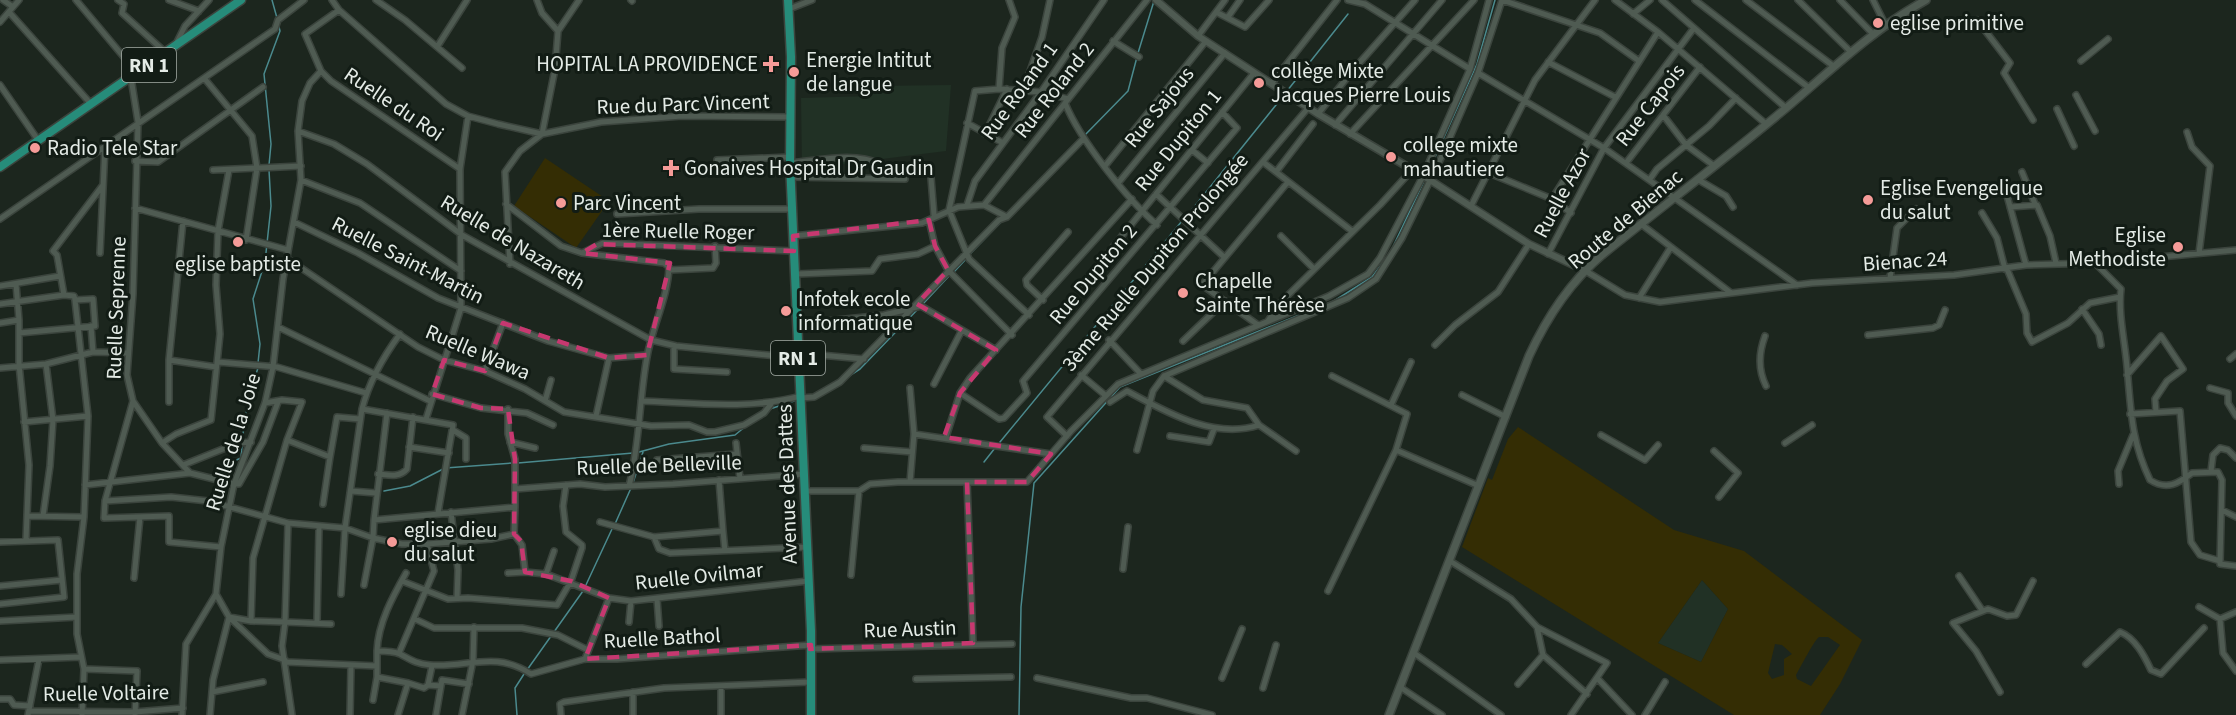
<svg xmlns="http://www.w3.org/2000/svg" width="2236" height="715" viewBox="0 0 2236 715" font-family="'Source Sans 3',sans-serif">
<style>
.built{fill:#213125}
.green{fill:#342d04;fill-rule:evenodd}
.lines{fill:none;stroke-linecap:round;stroke-linejoin:round}
.stream{stroke:#4b8a8e;stroke-width:1.5}
.minor-casing{stroke:#3b443d;stroke-width:8}
.tertiary-casing{stroke:#3b443d;stroke-width:9}
.secondary-casing{stroke:#3b443d;stroke-width:10}
.primary-casing{stroke:#3b443d;stroke-width:11}
.minor{stroke:#4f5b52;stroke-width:5}
.tertiary{stroke:#4f5b52;stroke-width:6}
.secondary{stroke:#4f5b52;stroke-width:7}
.primary{stroke:#268c7a;stroke-width:8}
.marked{fill:none;stroke:#c73870;stroke-width:4.5;stroke-dasharray:12 8;stroke-linejoin:round}
.poi-dot{fill:#f59b98;stroke:#121c15;stroke-width:2}
.labels{text-anchor:middle;stroke-width:6;stroke-linejoin:round;paint-order:stroke}
.shield{fill:#121c15;stroke:#a5ada7;stroke-width:1.5}
.shield-label{font-size:20px;font-weight:bold;fill:#e4ebe6}
.poi-label{font-size:21px;fill:#e4ebe6;stroke:#121c15;text-anchor:start}
.street-label{font-size:21px;fill:#e4ebe6;stroke:#121c15}
</style>
<rect width="100%" height="100%" fill="#1c261e"/>
<path class="built" d="M951 85 946 151 802 169 801 98 872 96V86Z
M1702 580 1728 609 1701 662 1658 643Z"/>
<path class="green" d="M545 158 609 201 576 248 514 206Z
M1518 427 1674 530 1744 551 1862 640 1840 684 1820 715H1734L1462 547 1488 478 1492 480 1508 439ZM1702 580 1728 609 1701 662 1658 643ZM1819 637H1828L1840 645 1811 686 1797 679 1796 675C1800 668 1815 639 1819 637ZM1775 644 1782 645 1792 654 1784 659V675L1772 679 1768 673Z"/>
<g class="lines">
<path class="stream" d="M272 0 277 18
M1138 53 1154 1
M1287 91 1348 14
M1084 136 1128 91 1137 57
M269 165 271 144 264 74 280 31 279 27
M1427 175 1477 64 1495 0
M1186 217 1284 95
M1391 251 1425 179
M969 255 1001 222
M953 273 966 259
M922 305 949 276
M258 363 260 344 253 299 265 262 271 206 269 170
M849 376 860 369 918 309
M770 409 794 401
M242 440 249 395 258 368
M1000 442 1182 221
M639 452 669 444 735 435 746 426
M234 461 241 458 242 445
M984 462 995 448
M518 463 633 453
M633 483 643 452
M384 491 410 486 445 468 513 463
M615 524 631 488
M585 587 612 529
M527 670 583 591
M517 715 515 688 524 674
M1019 715 1021 607 1034 483 1120 387 1334 301 1372 277 1385 260"/>
<defs>
<path id="minor" d="M3 0 13 7
M76 0 138 74
M118 0 124 4 122 13 165 52
M169 0 199 11
M332 0 339 10 446 104 468 116 498 124 542 134 601 122 682 116 790 117
M376 0 405 20 462 68
M537 0 542 13 558 31 555 69 542 134
M631 0 632 1
M1009 0 1015 17 1002 48 999 89 1041 92 1068 99
M1348 0 1365 4 1470 69
M1502 0 1600 33 1639 61
M1615 0 1658 32 1766 124
M1662 0 1786 108
M1695 0 1808 87
M1746 0 1832 65
M1798 0 1851 52
M1840 0 1874 35
M1873 0 1886 26
M789 9 812 0
M339 10 305 34 321 71 331 81 460 169
M9 12 91 104
M1216 12 1245 27 1269 0
M1633 14 1650 0
M1228 17 1240 0
M1977 20 2010 63 2004 73 2033 120
M0 22 19 0
M558 31 579 0
M1198 36 1225 0
M1113 41 1139 57
M176 44 185 26 209 0
M437 47 467 0
M2081 61 2108 39
M1548 62 1615 97
M1478 73 1604 148 1797 285
M131 78 138 122 133 294 127 375 133 401 162 443 190 473 234 484H239L263 442 278 402
M204 78 252 136 257 168 246 240
M1271 84 1337 0
M0 85 38 140
M999 89 975 91 949 210 969 259 1029 315
M1023 91 1042 37 1050 0
M2076 95 2095 131
M1065 103C1080 140 1127 199 1157 225
M2057 109 2074 146
M1318 114 1354 69 1415 0
M1663 115 1686 145 1713 165
M967 123 1003 143
M1335 125 1442 0
M298 131 334 144 367 164 462 235 651 340 676 346 798 358
M2187 132 2192 147 2210 166 2199 253
M985 134 1007 89
M1350 134 1474 0
M1192 150 1208 163
M717 160 790 157
M135 161 158 162 263 87
M1263 162 1352 231
M790 163C818 161 854 151 880 164
M1626 163 1700 67
M1105 166 1206 41
M213 170 301 166
M1276 172 1313 124
M2022 172 2035 204
M1489 173 1552 199 1571 213
M791 177 905 179
M931 178 934 215
M1650 179 1657 169 1709 126 1736 98
M1697 179 1726 196 1733 207
M301 180 360 203 461 271
M1119 182 1225 53
M2006 192 2026 265
M1156 194 1224 257
M1552 199 1658 32
M506 204 561 246 582 253 603 243 794 251
M967 205 975 181 1041 92 1104 0
M984 205 1007 217
M1471 206 1535 80 1595 0
M2010 207 2037 205 2050 236 2056 263
M135 208 288 250
M1982 213 1997 238 2005 269
M617 214 699 209H792
M0 219 275 29 278 20 304 0
M929 220 935 246 948 270 1012 335
M294 222 358 253 438 298 548 341 609 358 647 355
M1641 224 1731 293
M793 236 922 223 958 207 984 205 1147 0
M1281 236 1314 269
M100 253 105 146
M582 253 664 263 669 267C668 298 652 327 647 357 639 400 640 444 629 486
M1548 254 1604 148 1694 28
M288 259 418 347 444 360 485 371 525 389 564 412 651 426 689 425 707 432H715L744 425 764 413 771 404
M2095 263 2121 289C2118 314 2125 342 2127 367 2131 410 2131 441 2150 480 2167 491 2179 483 2192 473L2218 472 2222 480 2220 564 2236 566
M510 264 505 172 520 151 542 134
M2007 269 2026 314 2027 333 2032 342 2068 323 2090 303 2120 297
M669 270 713 268 716 263 715 246
M1584 270 1625 295 1660 302 1812 283 1954 275 2026 265 2095 263 2236 250
M797 274 872 271 880 259 918 254 935 246
M1890 278 1897 228 1916 209
M16 284 19 320V364L29 465 26 540
M1083 284 1254 73
M0 286 60 276
M1639 298 1671 247
M75 300 88 416 84 517 77 574V634L84 669 137 671 135 715
M1043 300 1027 285 1026 280 1068 232
M0 304 64 295
M2082 309 2099 334 2101 345
M1268 321 1281 302 1380 205 1412 170
M0 323 19 320
M798 324 884 315 921 306 996 350
M1258 325 1202 285 1288 182
M91 326 93 352
M278 327 430 401
M19 333 95 326 93 299 75 300 74 296 64 295 57 255 53 251 103 185
M1868 335 1933 328 1939 325 1945 310
M1765 336C1759 352 1758 370 1766 386
M1109 340 1141 374
M1183 341 1225 301
M1435 345 1455 325 1498 292 1529 244
M674 346V369L727 372
M798 353 864 359
M2230 359 2236 354
M169 360 216 367
M218 362 277 367 366 393
M0 368 46 364 93 352 128 353
M485 371 503 323
M1081 375 1105 395
M2127 375 2161 336 2183 369 2167 381 2155 399 2156 412
M1164 376 1203 400 1247 408 1259 425 1296 451
M1332 376 1407 414 1396 450 1479 486
M934 384 962 330
M910 388 914 434 910 482
M2210 388 2228 393V403L2236 416
M960 393 999 419 1004 418 1027 393 1023 381 1237 128 1222 112
M432 394 481 408 527 413 553 425
M1462 395 1506 417
M801 398 814 397 840 382 999 220 1007 217 1084 138
M133 401 105 501 104 518 169 516V542L221 547
M545 401 551 380
M641 401C695 403 748 410 801 396
M169 402V360L183 221
M1110 402 1127 391C1166 412 1214 440 1259 425
M1391 405 1411 362
M362 409 453 425 438 513
M508 409V434L515 459V507
M2130 414 2180 411 2191 542 2200 555 2220 561
M596 416 609 358
M426 419 461 308 460 169 468 116
M24 422 88 416
M453 430 466 438V459
M914 434 1051 454
M1601 435 1645 460 1658 445
M1067 436 1047 417 1308 108
M1170 436 1209 442 1214 429
M946 437 960 393 970 378 1132 199
M287 440 330 457 337 417 360 419
M510 442 535 448
M162 443 176 434 211 420 220 334 216 285 218 231 229 170
M736 443 740 479
M1785 443 1812 425
M409 447 449 453
M864 448 912 452
M1137 450 1153 391 1164 376 1348 298 1376 279 1402 238 1441 158 1478 73 1502 0
M1714 451 1738 473 1719 497
M657 460 737 454
M183 465 238 443 251 442
M2211 471 2213 455 2220 448 2228 450 2236 458
M378 474C389 475 399 478 407 469L413 417
M967 482 973 643
M2119 484 2118 471 2133 435
M85 485 190 473
M515 489 580 484 605 487 673 484 804 474
M351 491 376 493
M805 491H859L870 484 898 482H1027L1071 431 1118 384 1329 296 1368 274 1380 258 1423 176 1470 69 1489 0
M105 501 171 497 208 501 288 523 345 528 373 538 374 520 515 507 514 534 522 545 525 572 546 574 609 598 631 601 808 581
M323 504 330 457
M2222 510 2236 517
M451 512 458 570 457 598
M27 516 84 517
M43 516 50 466 53 420 46 364
M374 520 387 413
M600 522 654 537 723 531 719 480
M288 523 285 622 331 624
M723 531 725 551
M654 537 659 549 670 553 808 547
M0 542 58 540 64 597 0 604
M427 544 491 539 514 534
M1450 561 1511 599 1537 627 1543 655 1587 694
M1123 569 1128 527
M508 573 525 572
M546 574 554 551
M851 575 859 491
M1959 576 1982 610
M134 578 140 517
M402 581 448 599 468 598 557 605 571 581 582 548V545L566 532 563 506 566 485
M364 585 373 538 402 544H427L434 571 399 653
M0 586 62 580
M1328 591 1396 450
M341 594 345 528 362 409C369 382 383 357 400 334
M657 599 659 626
M2199 607 2220 619 2236 612
M229 617 251 621 285 622 282 646 292 715
M230 618 268 654 285 660
M415 619 434 628H522L558 635 586 649
M2220 619 2223 653 2236 671
M0 621 77 617
M251 621 253 558 287 440 302 402 282 400 265 403
M317 622 319 528
M629 622 631 601
M1537 627 1607 663 1571 715
M810 649 1012 644
M377 651C378 623 393 596 406 573
M1414 653 1501 715
M585 659 609 598
M0 660 81 657
M286 662 377 666V651C384 651 393 651 400 654 411 660 417 664 430 665 468 668 495 650 531 674L585 659H617L811 645
M2086 664 2120 632C2135 638 2144 655 2151 670L2161 674 2204 628
M377 666V677L408 683 398 715
M1037 678 1131 698H1147L1212 715
M1222 678 1242 629
M916 679 1011 677
M1598 679 1632 715
M408 683 424 688 428 685 441 686
M1518 684 1543 655
M428 685 432 666
M721 686V715
M1400 687 1442 715
M1263 688 1276 645
M212 692 263 682
M2000 692 1976 651 1953 623 1988 609 2007 616 2016 615 2033 581
M0 699H10L14 705 30 706
M373 700 377 677
M29 711 135 712 183 708
M28 715 39 659
M82 715 84 669
M182 715 186 644 216 594 221 547 234 484 265 403 273 367 283 279 301 180 298 131 302 101 310 83 321 71
M210 715 213 680 229 617 216 594
M350 715 351 665
M436 715 442 680 469 684
M462 715 473 661 474 627
M561 715 560 704 564 702 664 688 810 682
M633 715V692
M1645 715 1665 682"/>
<path id="tertiary" d="M1156 0 1198 36 1318 114 1430 180 1529 244 1584 270"/>
<path id="secondary" d="M1389 715 1529 356C1547 317 1569 283 1602 255 1663 206 1725 159 1785 109 1830 71 1873 29 1926 0"/>
<path id="primary" d="M788 0 791 57 790 163 811 631V715
M0 167 241 0"/>
</defs>
<use href="#minor" class="minor-casing"/>
<use href="#tertiary" class="tertiary-casing"/>
<use href="#secondary" class="secondary-casing"/>
<use href="#primary" class="primary-casing"/>
<use href="#minor" class="minor"/>
<use href="#tertiary" class="tertiary"/>
<use href="#secondary" class="secondary"/>
<use href="#primary" class="primary"/>
</g>
<path class="marked" d="M929 220 935 246 948 270 917 304 996 350 960 393 944 437 1051 454 1027 482H967L973 643 810 649 811 645 585 659 609 598 571 581 525 572 521 541 514 534 515 459 508 409 481 408 432 394 444 360 485 371 503 323 609 358 647 355 670 263 582 253 597 244 794 251 793 236Z"/>
<g class="poi-dot">
<circle cx="1878" cy="23" r="6"/>
<path d="M768 55h6v6h6v6h-6v6h-6v-6h-6v-6h6z"/>
<circle cx="794" cy="72" r="6"/>
<circle cx="1259" cy="83" r="6"/>
<circle cx="35" cy="148" r="6"/>
<circle cx="1391" cy="157" r="6"/>
<path d="M668 159h6v6h6v6h-6v6h-6v-6h-6v-6h6z"/>
<circle cx="1868" cy="200" r="6"/>
<circle cx="561" cy="203" r="6"/>
<circle cx="238" cy="242" r="6"/>
<circle cx="2178" cy="247" r="6"/>
<circle cx="1183" cy="293" r="6"/>
<circle cx="786" cy="311" r="6"/>
<circle cx="392" cy="542" r="6"/>
</g>
<g class="labels">
<g class="shield">
<rect x="122" y="48" width="54" height="34" rx="4.5"/>
<rect x="771" y="341" width="54" height="34" rx="4.5"/>
</g>
<g class="shield-label">
<text x="149" y="72">RN 1</text>
<text x="798" y="365">RN 1</text>
</g>
<g class="poi-label">
<text x="1890" y="30">eglise primitive</text>
<text x="806" y="67">Energie Intitut<tspan x="806" dy="24">de langue</tspan></text>
<text x="758" y="71" text-anchor="end">HOPITAL LA PROVIDENCE</text>
<text x="1271" y="78">collège Mixte<tspan x="1271" dy="24">Jacques Pierre Louis</tspan></text>
<text x="1403" y="152">college mixte<tspan x="1403" dy="24">mahautiere</tspan></text>
<text x="47" y="155">Radio Tele Star</text>
<text x="684" y="175">Gonaives Hospital Dr Gaudin</text>
<text x="1880" y="195">Eglise Evengelique<tspan x="1880" dy="24">du salut</tspan></text>
<text x="573" y="210">Parc Vincent</text>
<text x="2166" y="242" text-anchor="end">Eglise<tspan x="2166" dy="24">Methodiste</tspan></text>
<text x="238" y="271" text-anchor="middle">eglise baptiste</text>
<text x="1195" y="288">Chapelle<tspan x="1195" dy="24">Sainte Thérèse</tspan></text>
<text x="798" y="306">Infotek ecole<tspan x="798" dy="24">informatique</tspan></text>
<text x="404" y="537">eglise dieu<tspan x="404" dy="24">du salut</tspan></text>
</g>
<g class="street-label">
<text transform="translate(1054 90) rotate(-52)" y="7">Rue Roland 2</text>
<text transform="translate(1019 91) rotate(-54)" y="7">Rue Roland 1</text>
<text transform="translate(394 104) rotate(34)" y="7">Ruelle du Roi</text>
<text transform="translate(683 104) rotate(-2)" y="7">Rue du Parc Vincent</text>
<text transform="translate(1650 105) rotate(-52)" y="7">Rue Capois</text>
<text transform="translate(1159 107) rotate(-51)" y="7">Rue Sajous</text>
<text transform="translate(1178 140) rotate(-51)" y="7">Rue Dupiton 1</text>
<text transform="translate(1562 193) rotate(-62)" y="7">Ruelle Azor</text>
<text transform="translate(1625 219) rotate(-40)" y="7">Route de Bienac</text>
<text transform="translate(678 231) rotate(1)" y="7">1ère Ruelle Roger</text>
<text transform="translate(513 242) rotate(31)" y="7">Ruelle de Nazareth</text>
<text transform="translate(408 260) rotate(27)" y="7">Ruelle Saint-Martin</text>
<text transform="translate(1905 261) rotate(-4)" y="7">Bienac 24</text>
<text transform="translate(1155 262) rotate(-50)" y="7">3ème Ruelle Dupiton Prolongée</text>
<text transform="translate(1093 274) rotate(-50)" y="7">Rue Dupiton 2</text>
<text transform="translate(116 308) rotate(-88)" y="7">Ruelle Seprenne</text>
<text transform="translate(478 352) rotate(23)" y="7">Ruelle Wawa</text>
<text transform="translate(233 442) rotate(-73)" y="7">Ruelle de la Joie</text>
<text transform="translate(659 465) rotate(-2)" y="7">Ruelle de Belleville</text>
<text transform="translate(787 484) rotate(-92)" y="7">Avenue des Dattes</text>
<text transform="translate(699 576) rotate(-6)" y="7">Ruelle Ovilmar</text>
<text transform="translate(910 629) rotate(-2)" y="7">Rue Austin</text>
<text transform="translate(662 638) rotate(-3)" y="7">Ruelle Bathol</text>
<text transform="translate(106 693) rotate(-1)" y="7">Ruelle Voltaire</text>
</g>
</g>
</svg>
